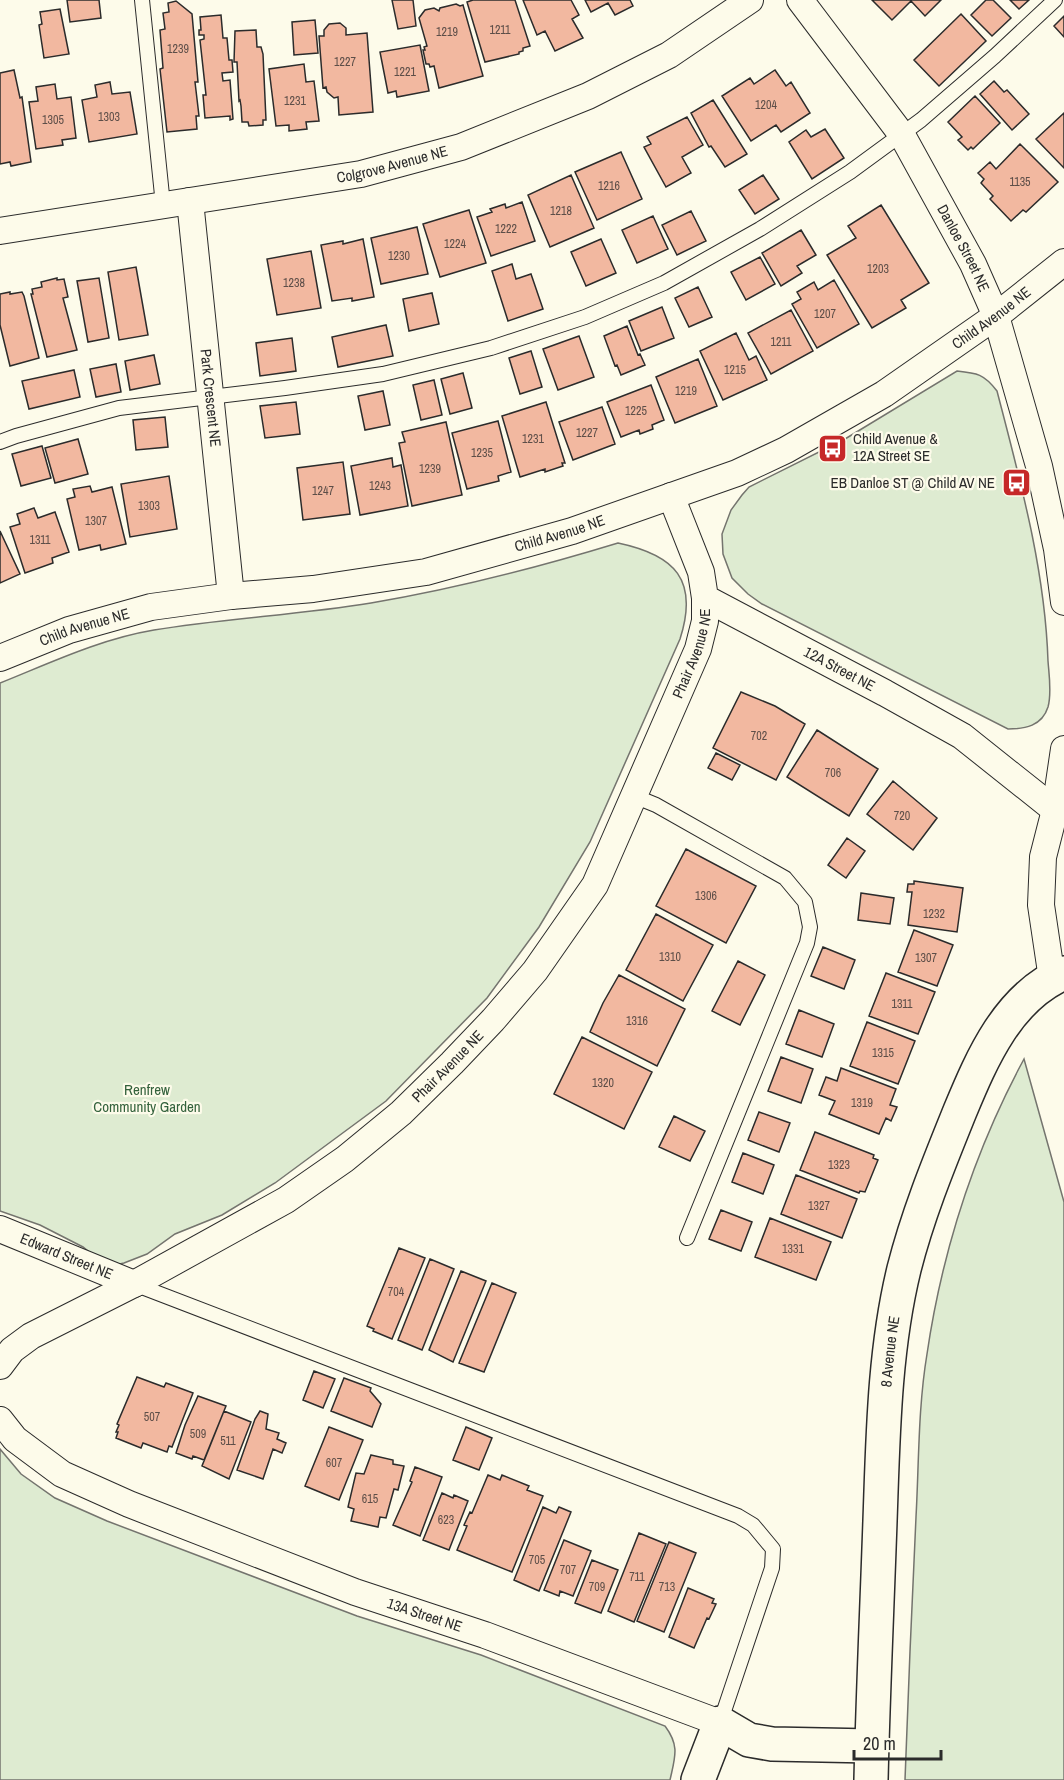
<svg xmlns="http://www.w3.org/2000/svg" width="1064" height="1780" viewBox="0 0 1064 1780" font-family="'Archivo Narrow',sans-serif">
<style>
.green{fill:#deebd1;stroke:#74746e;stroke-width:1.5}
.building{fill:#f2b8a0;stroke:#2b2b2b;stroke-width:1.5}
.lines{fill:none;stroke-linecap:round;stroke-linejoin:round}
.lane-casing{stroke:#2b2b2b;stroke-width:16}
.street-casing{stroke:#2b2b2b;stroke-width:28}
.secondary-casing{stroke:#2b2b2b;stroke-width:36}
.lane{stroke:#fdfbea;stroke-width:14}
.street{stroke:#fdfbea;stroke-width:26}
.secondary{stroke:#fdfbea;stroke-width:33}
.labels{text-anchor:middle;stroke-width:4.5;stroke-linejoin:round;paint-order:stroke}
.number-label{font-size:12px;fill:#5d4e48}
.street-label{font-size:15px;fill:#2b2b2b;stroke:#fdfbea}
.poi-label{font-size:15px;fill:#2b2b2b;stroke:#fdfbea;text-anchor:start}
.park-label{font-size:15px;fill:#34623c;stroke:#fdfbea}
</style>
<rect width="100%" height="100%" fill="#fdfbea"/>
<path class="green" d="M957 371C977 373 984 374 997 391 1020 480 1045 569 1048 661 1049 675 1052 693 1048 707 1042 726 1025 729 1008 729L762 604 748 594 732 578 723 554 722 534 731 510 742 495 749 487 845 439Z
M618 543C675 555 699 580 680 639L590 842 539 927 487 998 386 1101 275 1183 222 1215 175 1234 147 1254 124 1263 115 1265 99 1260 83 1247 40 1225 0 1211V683C50 663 100 639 154 630 226 618 299 615 371 603 455 589 536 568 618 543Z
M1024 1059 1064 1202V1780H905C908 1692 912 1605 916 1517 919 1463 918 1408 927 1354 942 1252 975 1150 1024 1059Z
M0 1449 21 1474 55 1498 107 1521 357 1616 481 1655 665 1726C680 1746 675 1757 670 1780H0Z"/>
<path class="building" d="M67 0H99L101 18 70 22Z
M392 0H413L416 26 398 29Z
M473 0H515L530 46 523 48V51L519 52V54L485 62 467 2Z
M523 0H571L579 15 572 19 583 38 555 51 545 31 537 35Z
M585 0H630L633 6 615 15 608 3 591 12Z
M872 0H941L925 16 911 1 892 20Z
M986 0H993L1011 18 992 36 971 15Z
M1010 0H1029L1019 9Z
M176 1 192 14 198 82H195L199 116H196L197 129 167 132 160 69 163 68 160 30 165 29 163 13 169 12 168 3Z
M456 4 460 6 463 5 483 76 439 88 434 66 430 67 429 64H426L423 50H425L424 47 427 46 419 18 425 10 434 8 439 11 440 8Z
M60 9 69 54 44 58 39 25 42 24 40 12Z
M961 14 986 41 939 86 914 60Z
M221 15 223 38H227L229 60H232L233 72 222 73 223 81 230 80 233 119 230 120V116L205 118 203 95H206L200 40 204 39V35H199V30H201L200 17Z
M1064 16V37L1054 26Z
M315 20 318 53 294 55 292 22Z
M340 23 346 28V35L367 33 373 112 339 115 338 97 334 98 327 92 326 87 323 88 319 36H324V30L329 24Z
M256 30 257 47H261L263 54 266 120H263V125L249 126 248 122H242L241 106 240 100 239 101 237 62H234L235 31Z
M420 45 429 91 397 97 396 91 388 93 380 52Z
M304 64 306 82 314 81 319 121 306 122 307 129 289 131V125L276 126 269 69Z
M14 70 20 98 22 97 31 162 11 166 10 162 0 164V73Z
M775 70 786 86 791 82 810 113 781 132 776 125 751 141 722 96 750 78 754 84Z
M994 81 1004 92 1007 90 1029 114 1012 130 980 94Z
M110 82 112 94 130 92 137 134 89 142 82 100 97 97 95 85Z
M55 84 57 99 71 97 76 138 62 140 63 145 36 149 29 102 38 101 36 87Z
M975 96 1000 123 973 149 971 147 968 150 958 140 962 137 948 122Z
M713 100 747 154 725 167 711 146 709 147 691 113Z
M1064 113V168L1036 139Z
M687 117 703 145 682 157 691 173 666 187 644 147 651 144 647 137Z
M825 129 844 158 812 179 789 142 806 130 811 137Z
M1020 144 1058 182 1026 212 1023 210 1011 221 990 199 993 196 981 183 984 179 978 173 990 162 996 169Z
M621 152 642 199 597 220 575 172Z
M571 175 594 228 550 247 528 195Z
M763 175 779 199 755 214 739 190Z
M522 202 535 241 491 256 477 217 492 212 490 209 505 204 506 208Z
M881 205 929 283 901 300 906 308 872 328 827 255 856 238 848 226Z
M469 210 486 263 440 277 423 224Z
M691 211 706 241 677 255 662 225Z
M653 216 668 249 637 263 622 230Z
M417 227 428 274 381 284 371 238Z
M801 230 816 255 797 266 802 273 781 286 762 253Z
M363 239 374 297 352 301V298L332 301 321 245 343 241V244Z
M601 239 616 273 586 286 571 252Z
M311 251 321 308 277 315 267 259Z
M760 257 775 284 746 300 731 272Z
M512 264 516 279 531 274 543 309 508 321 492 271Z
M136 267 148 335 119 340 108 272Z
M57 278V280L64 279 68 297 63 298 77 350 47 357 31 294H33L32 289 42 287 41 282Z
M99 278 109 338 88 342 77 281Z
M834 280 859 324 817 348 792 304 801 299 797 292 814 282 818 290Z
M698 287 712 317 689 327 675 298Z
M10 292V294L22 292 24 296 39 358 10 366 0 325V294Z
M432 293 439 324 409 331 403 299Z
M662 307 674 338 641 351 629 321Z
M791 310 813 351 771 374 748 333Z
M386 325 393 356 338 367 332 337Z
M627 326 638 355 640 354 645 365 621 375 617 365 615 366 604 336Z
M736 333 749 360 756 356 767 380 723 400 700 351Z
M579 336 594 377 558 390 543 349Z
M292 338 296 371 260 376 256 343Z
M531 351 542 387 520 394 509 358Z
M154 355 160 384 130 390 125 361Z
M698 359 717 406 675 423 656 377Z
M116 364 121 392 96 397 90 369Z
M74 370 80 397 29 409 22 381Z
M463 373 472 408 450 414 441 379Z
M434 380 442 415 421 420 413 385Z
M651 385 664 420 652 425 653 429 640 434 639 430 621 437 607 402Z
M383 391 390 425 365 430 358 396Z
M296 402 300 434 265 438 260 406Z
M546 402 565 463H562L563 466 545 472V469L520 477 502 416Z
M602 407 615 444 573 460 559 422Z
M165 417 168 447 136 450 133 420Z
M498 421 511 472 498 476 499 481 467 489 452 433Z
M446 422 462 495 412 506 399 443 405 442 402 432Z
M78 439 88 474 55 483 45 448Z
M42 446 51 478 21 486 12 454Z
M392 458 393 467 401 465 408 506 360 515 351 466Z
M343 462 350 514 303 520 297 468Z
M169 476 177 529 130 537 121 484Z
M90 486 92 492 112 487 126 544 101 550 100 545 79 550 67 499 75 497 73 489Z
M34 508 38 518 55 512 69 552 52 558 53 563 25 573 10 527 20 524 17 514Z
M0 531 20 574 0 583Z
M741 692 775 706 805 724 776 780 713 748Z
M817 730 878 769 849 816 787 777Z
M716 753 740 765 732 780 708 768Z
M893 781 937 818 913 850 867 814Z
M847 838 865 851 846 878 828 865Z
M686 849 756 886 726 943 656 906Z
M914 881 963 888 957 932 908 925 912 892H907L908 884H914Z
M861 893 894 898 890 924 858 920Z
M656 914 713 945 683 1001 626 970Z
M914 930 953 945 937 986 898 972Z
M823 947 855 960 844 989 811 976Z
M738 961 765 975 740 1025 712 1011Z
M886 973 935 992 918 1034 869 1016Z
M619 975 685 1009 657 1066 590 1032 603 1003Z
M799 1010 834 1024 822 1057 786 1044Z
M867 1022 915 1041 898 1084 850 1066Z
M582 1037 652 1072 624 1129 554 1094Z
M781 1057 813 1069 801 1103 768 1091Z
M841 1068 896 1089 890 1105 897 1107 891 1121 886 1118 879 1134 829 1114 835 1101 819 1095 826 1077 837 1081Z
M759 1112 790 1123 779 1152 748 1140Z
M674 1116 705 1131 690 1161 659 1147Z
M815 1132 874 1155 873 1158 878 1160 865 1192 860 1191 859 1193 800 1170Z
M743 1153 774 1165 763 1194 732 1182Z
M796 1175 857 1199 842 1238 781 1214Z
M721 1210 752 1222 741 1251 709 1239Z
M770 1218 831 1242 816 1280 755 1257Z
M399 1248 425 1258 392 1339 373 1331 374 1329 367 1326Z
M430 1259 454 1269 422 1350 398 1340Z
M461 1271 486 1281 453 1362 429 1350Z
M492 1283 516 1293 484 1372 459 1363Z
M314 1371 335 1379 323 1408 303 1400Z
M137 1377 164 1387 166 1383 193 1393 172 1447 169 1446 167 1452 143 1443 141 1448 116 1438 118 1432H116L119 1425 117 1424Z
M344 1378 371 1388 370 1391 381 1404 372 1427 331 1411Z
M198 1396 226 1406 204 1460 193 1456 192 1459 176 1453 185 1425Z
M224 1411 251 1422 229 1479 202 1466Z
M260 1411 268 1414 266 1429 279 1433 277 1439 286 1443 282 1453 273 1449 263 1479 237 1470 255 1419Z
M329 1427 363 1440 339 1500 305 1486Z
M466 1427 492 1438 479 1470 453 1460Z
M371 1455 393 1460V1464L404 1466 398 1490 394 1489 386 1518 380 1517 378 1527 351 1521 354 1509 348 1507 356 1473 364 1474Z
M415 1467 442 1477 420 1536 393 1525 412 1482 410 1481Z
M488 1475 500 1480 502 1475 529 1486 527 1490 543 1496 512 1572 457 1550 467 1526 464 1525 470 1512 472 1513Z
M442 1493 453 1498 454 1495 468 1501 449 1550 423 1540Z
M543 1507 556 1513 559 1507 571 1512 539 1591 514 1580Z
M639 1533 666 1544 634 1622 608 1611Z
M564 1540 591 1551 573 1596 560 1591 559 1596 544 1590Z
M669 1542 696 1553 664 1632 637 1621Z
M592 1560 618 1570 601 1613 575 1603Z
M688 1588 714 1599 712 1603 716 1604 709 1619 707 1618 694 1648 669 1637Z"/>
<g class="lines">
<defs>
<path id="lane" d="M142 0 163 205
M0 442 16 436 119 408 285 388 383 374 491 348 585 317 664 283 760 229 850 172 921 120 995 56 1055 0
M634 796 656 805 785 878 805 902 810 927 807 943 687 1238
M134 1284 738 1516 753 1525 773 1549 772 1568 720 1723"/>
<g id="street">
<path id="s1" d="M800 0 902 135 973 264 996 316 1039 466 1057 549 1064 602"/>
<path id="s2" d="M190 201 231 596"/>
<path id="s3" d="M0 231 361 174 461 147 588 96 669 55 750 0"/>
<path id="s4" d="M671 496 701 572 705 598 885 693 962 736 1055 810"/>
<path id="s5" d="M0 658 69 630 151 607 231 596 313 589 426 572 572 531 737 473 786 450 884 394 996 316 1064 262"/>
<path d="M1052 979 1041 905 1043 857 1055 810 1064 749"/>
<path id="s6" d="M0 1229 134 1284"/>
<path id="s7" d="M0 1366 12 1350 31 1336 134 1284 286 1200 345 1159 401 1113 452 1063 493 1020 535 971 595 885 698 649 705 621V598"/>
<path id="s8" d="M0 1420 15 1439 62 1474 129 1504 355 1592 485 1635 720 1723"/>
</g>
<g id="secondary">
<path d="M698 1780 720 1723 749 1740 772 1744 872 1746"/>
<path id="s9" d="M871 1780C873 1694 877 1608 880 1521 883 1437 884 1351 904 1269 918 1214 939 1163 960 1111 982 1058 1008 997 1064 973"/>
</g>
</defs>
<use href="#lane" class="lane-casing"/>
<use href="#street" class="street-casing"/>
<use href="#secondary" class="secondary-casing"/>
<use href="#lane" class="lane"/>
<use href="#street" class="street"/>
<use href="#secondary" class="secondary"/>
</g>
<defs>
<symbol id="bus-square" viewBox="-11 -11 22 22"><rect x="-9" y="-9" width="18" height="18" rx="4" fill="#c62828" stroke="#fdfbea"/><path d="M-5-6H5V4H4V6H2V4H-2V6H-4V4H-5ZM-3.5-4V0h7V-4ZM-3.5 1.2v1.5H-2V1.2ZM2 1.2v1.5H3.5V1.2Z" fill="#fff"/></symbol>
</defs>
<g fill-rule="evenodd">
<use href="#bus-square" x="816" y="432" width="33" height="33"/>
<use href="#bus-square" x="1000" y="466" width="33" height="33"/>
</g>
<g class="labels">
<g class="number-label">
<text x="500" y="34">1211</text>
<text x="447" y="36">1219</text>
<text x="178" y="53">1239</text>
<text x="345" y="66">1227</text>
<text x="405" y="76">1221</text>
<text x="295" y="105">1231</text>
<text x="766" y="109">1204</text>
<text x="109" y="121">1303</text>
<text x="53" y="124">1305</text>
<text x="1020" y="186">1135</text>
<text x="609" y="190">1216</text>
<text x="561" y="215">1218</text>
<text x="506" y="233">1222</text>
<text x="455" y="248">1224</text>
<text x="399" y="260">1230</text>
<text x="878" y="273">1203</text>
<text x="294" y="287">1238</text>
<text x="825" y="318">1207</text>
<text x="781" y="346">1211</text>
<text x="735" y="374">1215</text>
<text x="686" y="395">1219</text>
<text x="636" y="415">1225</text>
<text x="587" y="437">1227</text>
<text x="533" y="443">1231</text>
<text x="482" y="457">1235</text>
<text x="430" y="473">1239</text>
<text x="380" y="490">1243</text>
<text x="323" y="495">1247</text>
<text x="149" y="510">1303</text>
<text x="96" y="525">1307</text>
<text x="40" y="544">1311</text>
<text x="759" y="740">702</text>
<text x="833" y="777">706</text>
<text x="902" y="820">720</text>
<text x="706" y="900">1306</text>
<text x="934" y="918">1232</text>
<text x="670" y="961">1310</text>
<text x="926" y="962">1307</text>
<text x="902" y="1008">1311</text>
<text x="637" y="1025">1316</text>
<text x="883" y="1057">1315</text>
<text x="603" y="1087">1320</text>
<text x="862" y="1107">1319</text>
<text x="839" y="1169">1323</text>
<text x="819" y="1210">1327</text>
<text x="793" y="1253">1331</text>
<text x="396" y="1296">704</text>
<text x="152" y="1421">507</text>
<text x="198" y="1438">509</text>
<text x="228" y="1445">511</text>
<text x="334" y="1467">607</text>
<text x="370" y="1503">615</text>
<text x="446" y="1524">623</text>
<text x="537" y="1564">705</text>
<text x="568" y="1574">707</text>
<text x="637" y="1581">711</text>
<text x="597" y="1591">709</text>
<text x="667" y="1591">713</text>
</g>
<g class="street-label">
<text dy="5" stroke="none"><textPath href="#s3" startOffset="398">Colgrove Avenue NE</textPath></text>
<text dy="5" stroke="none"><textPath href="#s1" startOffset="298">Danloe Street NE</textPath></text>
<text dy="5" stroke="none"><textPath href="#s5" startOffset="1062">Child Avenue NE</textPath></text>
<text dy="5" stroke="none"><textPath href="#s2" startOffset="198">Park Crescent NE</textPath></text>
<text dy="5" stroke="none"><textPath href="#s5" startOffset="576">Child Avenue NE</textPath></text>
<text dy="5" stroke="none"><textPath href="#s5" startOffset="90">Child Avenue NE</textPath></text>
<text dy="5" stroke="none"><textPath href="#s7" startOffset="1029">Phair Avenue NE</textPath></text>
<text dy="5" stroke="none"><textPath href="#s4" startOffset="260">12A Street NE</textPath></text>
<text dy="5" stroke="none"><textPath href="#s7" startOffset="543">Phair Avenue NE</textPath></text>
<text dy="5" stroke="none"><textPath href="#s6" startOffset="72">Edward Street NE</textPath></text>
<text dy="5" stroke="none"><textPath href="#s9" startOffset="429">8 Avenue NE</textPath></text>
<text dy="5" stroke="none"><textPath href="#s8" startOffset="472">13A Street NE</textPath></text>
</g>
<g class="poi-label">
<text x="853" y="444">Child Avenue &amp;<tspan x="853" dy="17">12A Street SE</tspan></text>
<text x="995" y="488" text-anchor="end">EB Danloe ST @ Child AV NE</text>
</g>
<g class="park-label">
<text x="147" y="1095">Renfrew<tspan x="147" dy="17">Community Garden</tspan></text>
</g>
</g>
<path d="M854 1750v9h87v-9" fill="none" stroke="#2b2b2b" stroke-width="3"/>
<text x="863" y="1750" font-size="18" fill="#2b2b2b" stroke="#fdfbea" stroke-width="4.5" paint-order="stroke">20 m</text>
</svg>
